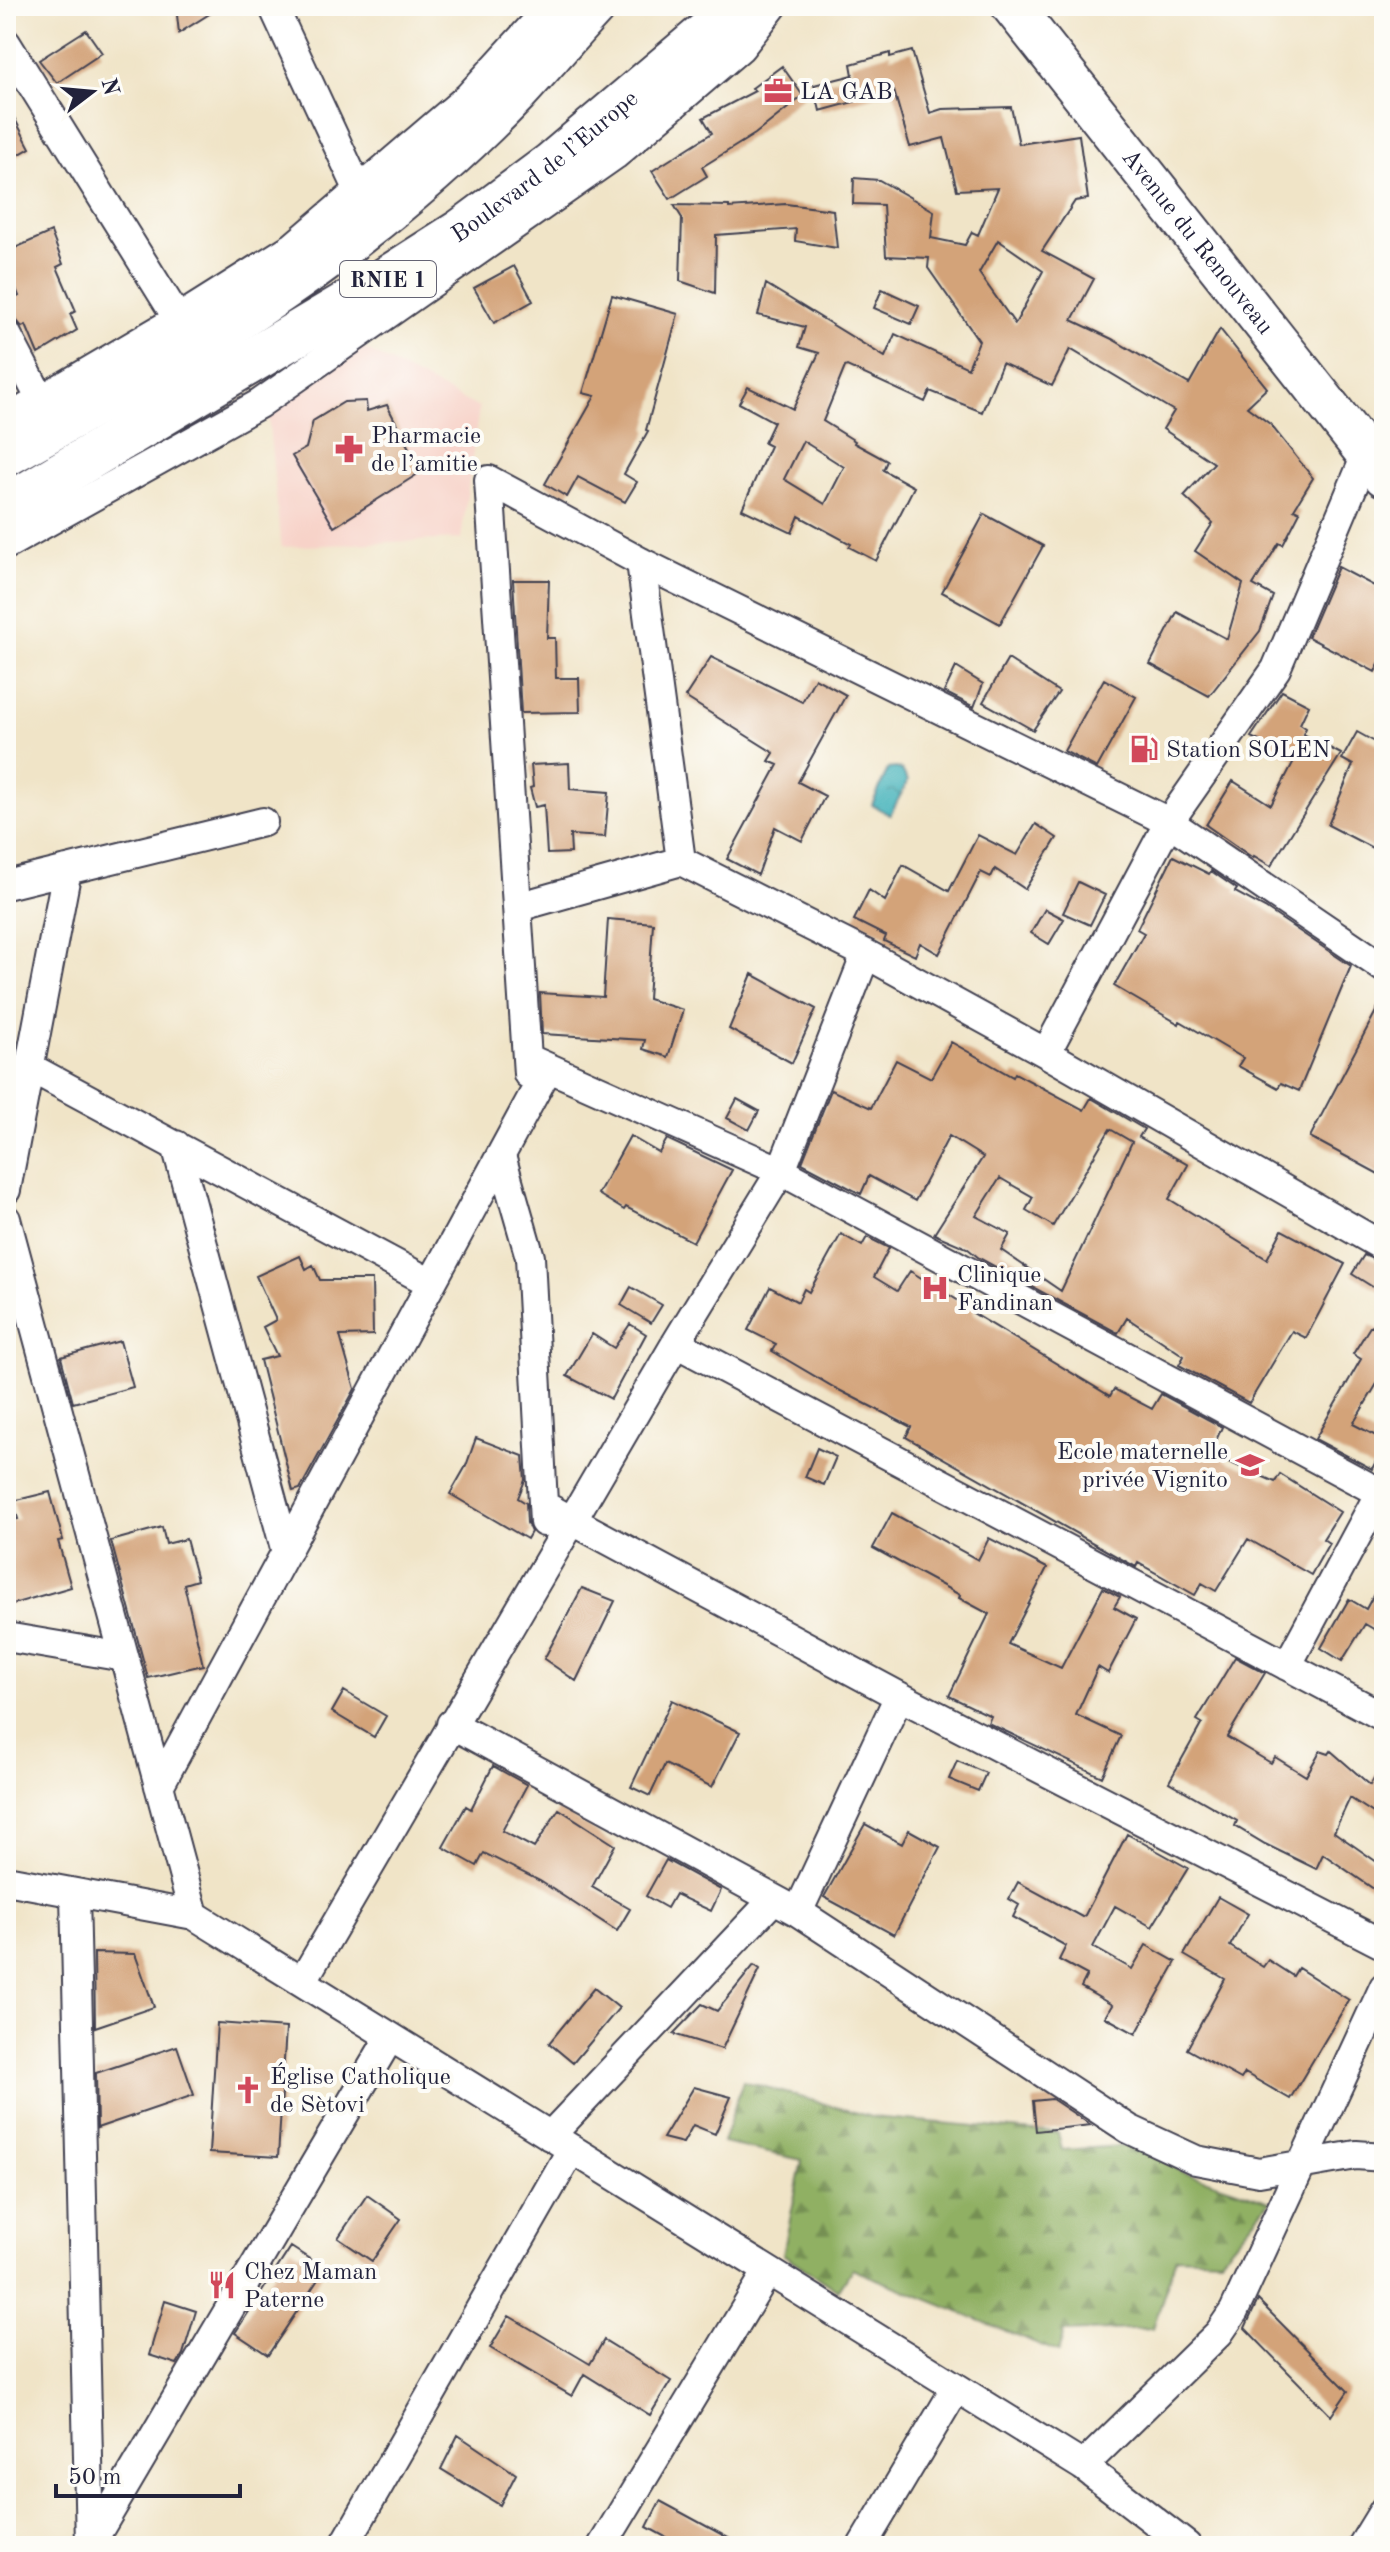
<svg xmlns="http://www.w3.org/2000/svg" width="1390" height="2552" viewBox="0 0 1390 2552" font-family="'Old Standard TT',serif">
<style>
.built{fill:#f7d1c7}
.forest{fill:url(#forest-firs);stroke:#59694f;stroke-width:2}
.water{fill:url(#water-ripples);stroke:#326a7a;stroke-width:2}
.building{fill:#d3a379;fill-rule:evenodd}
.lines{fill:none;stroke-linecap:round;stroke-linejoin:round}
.minor-casing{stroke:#413f50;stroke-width:32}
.secondary-casing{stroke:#413f50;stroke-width:44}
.trunk-casing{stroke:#413f50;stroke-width:48}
.minor{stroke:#fff;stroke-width:28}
.secondary{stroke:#fff;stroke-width:40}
.trunk{stroke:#fff;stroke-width:44}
.labels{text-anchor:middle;stroke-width:8;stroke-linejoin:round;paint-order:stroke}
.shield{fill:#fdfcf7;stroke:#646373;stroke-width:2}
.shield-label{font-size:22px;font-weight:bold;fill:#22223b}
.poi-label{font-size:24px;fill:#22223b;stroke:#fdfcf7;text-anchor:start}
.street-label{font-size:24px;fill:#22223b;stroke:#fdfcf7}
</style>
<defs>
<pattern id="forest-firs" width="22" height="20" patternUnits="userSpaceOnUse" patternTransform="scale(2)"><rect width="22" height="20" fill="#90b063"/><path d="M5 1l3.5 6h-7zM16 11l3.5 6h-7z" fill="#758f53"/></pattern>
<pattern id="water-ripples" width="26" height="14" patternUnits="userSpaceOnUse" patternTransform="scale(2)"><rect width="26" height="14" fill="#41b1b9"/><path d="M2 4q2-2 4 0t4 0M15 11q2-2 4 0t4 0" fill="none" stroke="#369098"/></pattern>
</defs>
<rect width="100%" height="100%" fill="#fdfcf7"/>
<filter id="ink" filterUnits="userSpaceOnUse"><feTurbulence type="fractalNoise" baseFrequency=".0125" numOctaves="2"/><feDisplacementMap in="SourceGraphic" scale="16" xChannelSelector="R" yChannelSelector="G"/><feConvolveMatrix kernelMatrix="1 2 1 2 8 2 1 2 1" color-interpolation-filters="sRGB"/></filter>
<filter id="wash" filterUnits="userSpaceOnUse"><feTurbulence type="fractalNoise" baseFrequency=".006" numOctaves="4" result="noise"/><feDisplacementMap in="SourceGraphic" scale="32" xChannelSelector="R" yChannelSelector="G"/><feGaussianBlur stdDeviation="1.8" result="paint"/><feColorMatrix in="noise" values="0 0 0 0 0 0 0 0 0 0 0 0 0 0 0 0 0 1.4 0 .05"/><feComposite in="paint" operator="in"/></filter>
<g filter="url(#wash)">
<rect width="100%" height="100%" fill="#f0e4c7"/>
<path class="built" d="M363 348 479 408 461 539 281 547 268 414Z"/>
<path class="forest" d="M743 2081 871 2117 1058 2133 1062 2150 1137 2145 1183 2172 1270 2201 1221 2259 1176 2257 1153 2328 1064 2332 1058 2352 852 2269 838 2291 783 2254 802 2160 723 2143Z"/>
<path class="water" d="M896 768 902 770 908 781 890 815 872 805 888 769Z"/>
<g id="blocks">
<path class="building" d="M176 6H222L179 33Z
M86 30 102 53 57 83 39 60Z
M912 51 930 113 942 109 1011 107 1019 144 1079 135 1088 199 1075 201 1042 251 1094 279 1072 320 1112 339 1189 384 1220 329 1267 388 1247 407 1270 424 1313 478 1294 509 1300 512 1283 545 1279 543 1253 585 1273 596 1260 631 1209 696 1150 664 1177 612 1227 639 1243 584 1195 551 1213 523 1184 496 1214 463 1163 429 1174 411 1070 349 1052 386 1002 363 982 412 930 391 925 402 847 366 845 367 823 421 855 441 854 443 887 461 883 470 914 487 876 561 849 547 851 544 799 516 792 533 742 509 770 446 764 443 774 422 739 403 748 387 793 409 819 353 799 347 805 327 758 315 766 284 885 357 895 334 968 368 979 341 928 268 929 258 886 256 883 205 853 204 854 178 879 180 934 211 931 238 965 245 972 232 978 235 998 188 957 190 944 138 910 147 894 91 820 111 814 85 853 75 851 64 890 53V57ZM998 240 1043 271 1015 324 979 273ZM803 441 844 467 825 504 784 479Z
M782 66 803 96 755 134 702 167 707 176 670 199 652 171 712 133 703 118 755 91 752 88Z
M6 102 30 148 6 162Z
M786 204 833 210 837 248 795 241 796 229 716 235 715 293 680 281 682 218 674 205 729 206V208Z
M51 232 63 264 57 267 76 311 70 314 77 330 38 354 26 325 22 327 17 321 11 301 19 296 6 263V252Z
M514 266 533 301 494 323 474 288Z
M882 289 919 306 911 324 874 308Z
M612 295 678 314 646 430 648 431 624 474 637 482 625 502 578 477 567 497 545 484 595 396 583 393Z
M366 401 367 411 387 405 421 472 334 527 292 456 306 448 313 421 344 402Z
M984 514 1043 546 1000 624 942 592Z
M1338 567 1384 591V655L1375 672 1308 637Z
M513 580H549L547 638H555L556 678H579L580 712 521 713Z
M711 657 802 702 815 678 846 695 798 782 825 796 802 841 775 827 758 875 727 859 778 765 769 761 774 753 685 697Z
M1008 659 1059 692 1033 730 983 702Z
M956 667 983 684 974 707 944 692Z
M1104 679 1136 697 1097 768 1064 751Z
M1282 691 1309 705 1300 724 1306 728 1303 734 1341 754 1271 866 1254 856 1253 858 1206 825 1233 781 1271 805 1295 759 1251 737Z
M1357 732 1384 747V854L1328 825 1353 765 1342 759Z
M569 763 570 789 609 792 605 837 570 835 571 853 547 854 544 805 535 807 530 788 533 787 531 765Z
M1036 824 1057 838 1025 889 995 869 991 877 981 872 939 954 920 943 915 956 884 941 886 936 854 920 869 890 885 901 903 865 949 891 978 835 1017 855Z
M1173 856 1209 874 1211 871 1237 889 1235 892 1265 908 1351 966 1299 1091 1281 1083 1278 1088 1238 1066 1243 1058 1180 1021 1179 1024 1114 986 1144 933 1137 929Z
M1078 882 1105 895 1090 925 1063 913Z
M1045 909 1064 919 1049 944 1031 933Z
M608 919 653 923 648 999 683 1010 668 1057 643 1049 645 1040 542 1034 540 993 603 997Z
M752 974 816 1009 792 1063 729 1029Z
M1384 996V1177L1310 1137Z
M951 1042 1013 1077 1015 1073 1084 1110 1091 1098 1144 1129 1139 1137 1188 1165 1169 1199 1267 1259 1282 1230 1345 1264 1306 1338 1292 1331 1249 1403 1179 1365 1184 1356 1127 1318 1118 1333 979 1258 967 1248 934 1234 983 1157 949 1136 915 1201 869 1176 861 1194 802 1163 831 1090 871 1108 896 1060 931 1078ZM1110 1129 1132 1142 1061 1291 1001 1250 1010 1234 976 1216 1000 1178 1033 1197 1026 1210 1053 1226Z
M737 1099 759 1111 749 1130 727 1118Z
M630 1136 659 1153 667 1139 732 1170 693 1242 626 1207 624 1210 598 1194Z
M841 1234 862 1246 867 1237 889 1248 874 1277 897 1291 910 1271 975 1311 973 1313 1110 1396 1114 1389 1152 1409 1161 1394 1222 1427 1210 1454 1275 1482 1280 1474 1340 1512 1323 1539 1329 1543 1311 1575 1248 1539 1216 1591 1202 1583 1195 1595 1138 1563 1136 1567 1116 1556 906 1437 911 1427 835 1388 772 1351 776 1344 748 1330 770 1287 798 1302 804 1289 809 1292Z
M1364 1255 1384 1264V1294L1352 1274Z
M300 1256 306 1269 313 1265 320 1280H372L373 1335 340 1336 355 1389 300 1489 293 1491 260 1360 277 1356 263 1327 276 1320 256 1276Z
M631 1287 662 1305 651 1323 621 1305Z
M630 1324 646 1334 611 1399 567 1376 592 1334 614 1348Z
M1371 1325 1384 1333V1372L1353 1424 1384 1440V1446L1372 1469 1315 1439 1361 1359 1353 1354Z
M120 1341 133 1387 73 1403 61 1357Z
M476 1438 523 1456 525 1480 518 1498 526 1503 527 1523 531 1532 527 1539 450 1494 466 1466Z
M817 1448 836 1457 824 1485 805 1477Z
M50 1492 63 1540 58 1541 71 1587 6 1606V1522L18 1519 13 1501Z
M892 1513 978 1560 989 1538 1047 1568 1008 1644 1061 1668 1103 1588 1120 1597 1114 1607 1136 1619 1108 1673 1098 1667 1076 1715 1121 1736 1102 1777 988 1723 991 1716 949 1696 989 1614 959 1598 960 1595 873 1548Z
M162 1527 166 1544 186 1539 197 1580 184 1584 203 1665 148 1678 111 1541Z
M1384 1575V1635L1365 1624 1342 1661 1321 1648 1349 1599 1366 1609Z
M582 1588 615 1601 576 1681 544 1659Z
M1235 1657 1265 1673 1227 1737 1271 1763 1275 1757 1306 1776 1320 1751 1329 1754 1331 1751 1370 1785 1384 1761V1820L1350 1798 1334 1832 1384 1867V1896L1323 1854 1316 1869 1265 1844 1235 1826 1237 1821 1169 1782 1202 1723 1197 1720Z
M344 1691 386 1716 374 1737 332 1712Z
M672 1700 740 1732 712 1787 665 1764 650 1796 631 1787Z
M957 1761 986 1773 978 1791 949 1779Z
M493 1766 527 1785 502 1831 534 1848 559 1809 615 1845 592 1887 630 1909 617 1931 540 1881 484 1853 477 1866 443 1847 466 1806 471 1809Z
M865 1824 902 1844 909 1830 940 1847 894 1935 824 1897Z
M1127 1834 1188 1868 1152 1927 1115 1906 1093 1947 1132 1969 1146 1945 1176 1962 1136 2034 1105 2017 1112 2005 1081 1987 1087 1975 1059 1960 1066 1946 1013 1917 1019 1905 1009 1899 1018 1882 1082 1917 1085 1915Z
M666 1860 721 1890 711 1911 675 1894 667 1908 646 1896Z
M1218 1897 1248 1914 1230 1946 1263 1967 1268 1960 1293 1976 1298 1968 1349 2000 1290 2099 1245 2073 1241 2079 1187 2049 1225 1979 1184 1955Z
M94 1953 135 1954 154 2007 95 2027Z
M754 1965 760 1969 722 2049 673 2034 702 2004 717 2011Z
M594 1988 619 2008 573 2063 549 2043Z
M217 2023 286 2028 278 2157 209 2153Z
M177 2046 194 2095 97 2128 96 2073Z
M694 2087 731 2097 715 2134 693 2125 683 2143 663 2138Z
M1052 2099 1091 2125 1036 2131 1033 2101Z
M367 2195 401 2219 372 2261 338 2238Z
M291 2247 325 2269 268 2355 235 2333Z
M1258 2300 1348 2391 1331 2416 1245 2328Z
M165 2301 196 2311 183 2354 177 2364 149 2355Z
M509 2316 590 2364 604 2340 671 2381 650 2415 584 2374 572 2396 490 2348Z
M458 2435 516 2474 500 2505 441 2469Z
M660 2501 743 2546H682L647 2527Z"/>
</g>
</g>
<g filter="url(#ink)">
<use href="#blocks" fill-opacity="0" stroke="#413f50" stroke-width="2"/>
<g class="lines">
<defs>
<path id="minor" d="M273 6 360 193
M6 43 178 319
M6 333 41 400
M6 420 178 319 294 246 468 97 551 6
M489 480 641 562 1169 822 1384 968
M489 480 528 1074
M6 545 259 404 615 155 741 47 773 6
M641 562 681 861
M6 885 263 822
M518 907 681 861 866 954 1046 1053 1384 1247
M1046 1053 1169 822 1276 669 1367 453
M527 1058 781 1171 1384 1495
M29 1067 431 1283
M176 1145 286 1552
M501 1156 530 1257 544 1522
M6 1190 67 870
M6 1219 194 1915
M676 1343 1384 1717
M543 1505 899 1696 1384 1945
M6 1637 124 1657
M1287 1666 1384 1485
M451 1724 798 1912 1129 2129 1196 2160 1259 2172 1356 2155 1384 2157
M159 1786 548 1068
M6 1880 194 1915 1083 2466 1187 2546
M75 1894 90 2544
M798 1912 899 1696
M302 1982 676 1343 781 1171 866 954
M550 2136 773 1900
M1083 2466 1219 2333 1234 2311 1384 1987
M90 2545 390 2037
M344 2546 572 2149
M602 2546 768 2271
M862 2546 956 2388
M1362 2546 1384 2510"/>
<g id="secondary">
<path id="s1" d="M1012 6 1384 476"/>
</g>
<g id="trunk">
<path d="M6 454C124 387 245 322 352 238 409 194 466 144 516 92 542 64 567 34 593 6"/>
<path id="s2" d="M6 507 365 293 462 231 551 165 739 6"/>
</g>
</defs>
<use href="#minor" class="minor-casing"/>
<use href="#secondary" class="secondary-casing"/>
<use href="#trunk" class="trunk-casing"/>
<use href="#minor" class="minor"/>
<use href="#secondary" class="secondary"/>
<use href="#trunk" class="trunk"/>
</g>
</g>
<defs>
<symbol id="office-bare" viewBox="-9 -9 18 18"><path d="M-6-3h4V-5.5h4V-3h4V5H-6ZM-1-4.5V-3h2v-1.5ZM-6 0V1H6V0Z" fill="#d1495b" stroke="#fdfcf7" stroke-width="2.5" paint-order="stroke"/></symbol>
<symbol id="pharmacy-bare" viewBox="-9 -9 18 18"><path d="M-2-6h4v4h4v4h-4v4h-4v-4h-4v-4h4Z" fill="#d1495b" stroke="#fdfcf7" stroke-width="2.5" paint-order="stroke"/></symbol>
<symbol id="fuel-bare" viewBox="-9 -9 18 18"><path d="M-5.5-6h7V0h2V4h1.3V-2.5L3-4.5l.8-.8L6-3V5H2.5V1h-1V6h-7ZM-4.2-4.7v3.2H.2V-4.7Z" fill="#d1495b" stroke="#fdfcf7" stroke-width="2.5" paint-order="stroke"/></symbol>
<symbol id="hospital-bare" viewBox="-9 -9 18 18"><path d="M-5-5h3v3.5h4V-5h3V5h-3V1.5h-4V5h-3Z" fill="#d1495b" stroke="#fdfcf7" stroke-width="2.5" paint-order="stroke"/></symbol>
<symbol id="school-bare" viewBox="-9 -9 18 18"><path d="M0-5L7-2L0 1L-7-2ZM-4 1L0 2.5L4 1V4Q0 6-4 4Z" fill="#d1495b" stroke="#fdfcf7" stroke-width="2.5" paint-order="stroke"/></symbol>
<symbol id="church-bare" viewBox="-9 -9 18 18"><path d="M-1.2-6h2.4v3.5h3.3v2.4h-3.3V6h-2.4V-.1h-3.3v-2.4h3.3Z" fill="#d1495b" stroke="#fdfcf7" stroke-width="2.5" paint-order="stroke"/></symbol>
<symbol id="restaurant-bare" viewBox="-9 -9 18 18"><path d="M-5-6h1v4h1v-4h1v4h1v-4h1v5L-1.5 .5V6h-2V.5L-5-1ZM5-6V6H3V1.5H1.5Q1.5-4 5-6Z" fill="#d1495b" stroke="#fdfcf7" stroke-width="2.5" paint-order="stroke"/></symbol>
</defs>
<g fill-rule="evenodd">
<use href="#office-bare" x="758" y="71" width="40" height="40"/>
<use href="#pharmacy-bare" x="329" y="429" width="40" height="40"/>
<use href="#fuel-bare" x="1124" y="729" width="40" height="40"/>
<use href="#hospital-bare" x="915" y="1268" width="40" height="40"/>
<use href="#school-bare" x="1230" y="1445" width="40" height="40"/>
<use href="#church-bare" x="228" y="2070" width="40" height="40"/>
<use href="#restaurant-bare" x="202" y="2265" width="40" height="40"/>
</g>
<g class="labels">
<rect class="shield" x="340" y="261" width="96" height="36" rx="6"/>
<g class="shield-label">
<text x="388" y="287">RNIE 1</text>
</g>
<g class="poi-label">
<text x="800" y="99">LA GAB</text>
<text x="371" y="443">Pharmacie<tspan x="371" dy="28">de l’amitie</tspan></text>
<text x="1166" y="757">Station SOLEN</text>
<text x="957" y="1282">Clinique<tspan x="957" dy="28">Fandinan</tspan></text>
<text x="1228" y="1459" text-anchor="end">Ecole maternelle<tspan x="1228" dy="28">privée Vignito</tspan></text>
<text x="270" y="2084">Église Catholique<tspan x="270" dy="28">de Sètovi</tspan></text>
<text x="244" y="2279">Chez Maman<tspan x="244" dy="28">Paterne</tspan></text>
</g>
<g class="street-label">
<text dy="8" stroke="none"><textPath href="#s2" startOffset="638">Boulevard de l’Europe</textPath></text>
<text dy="8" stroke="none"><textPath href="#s1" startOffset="300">Avenue du Renouveau</textPath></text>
</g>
</g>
<rect width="1390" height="2552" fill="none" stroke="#fdfcf7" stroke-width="32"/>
<g transform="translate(92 92) rotate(74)" stroke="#fdfcf7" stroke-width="6" paint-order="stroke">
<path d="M0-6L14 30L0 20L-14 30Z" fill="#22223b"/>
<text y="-12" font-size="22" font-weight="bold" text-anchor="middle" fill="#22223b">N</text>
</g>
<path d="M56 2484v12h184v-12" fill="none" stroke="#22223b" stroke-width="4"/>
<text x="68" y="2484" font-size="24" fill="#22223b" stroke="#fdfcf7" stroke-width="6" paint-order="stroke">50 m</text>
</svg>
